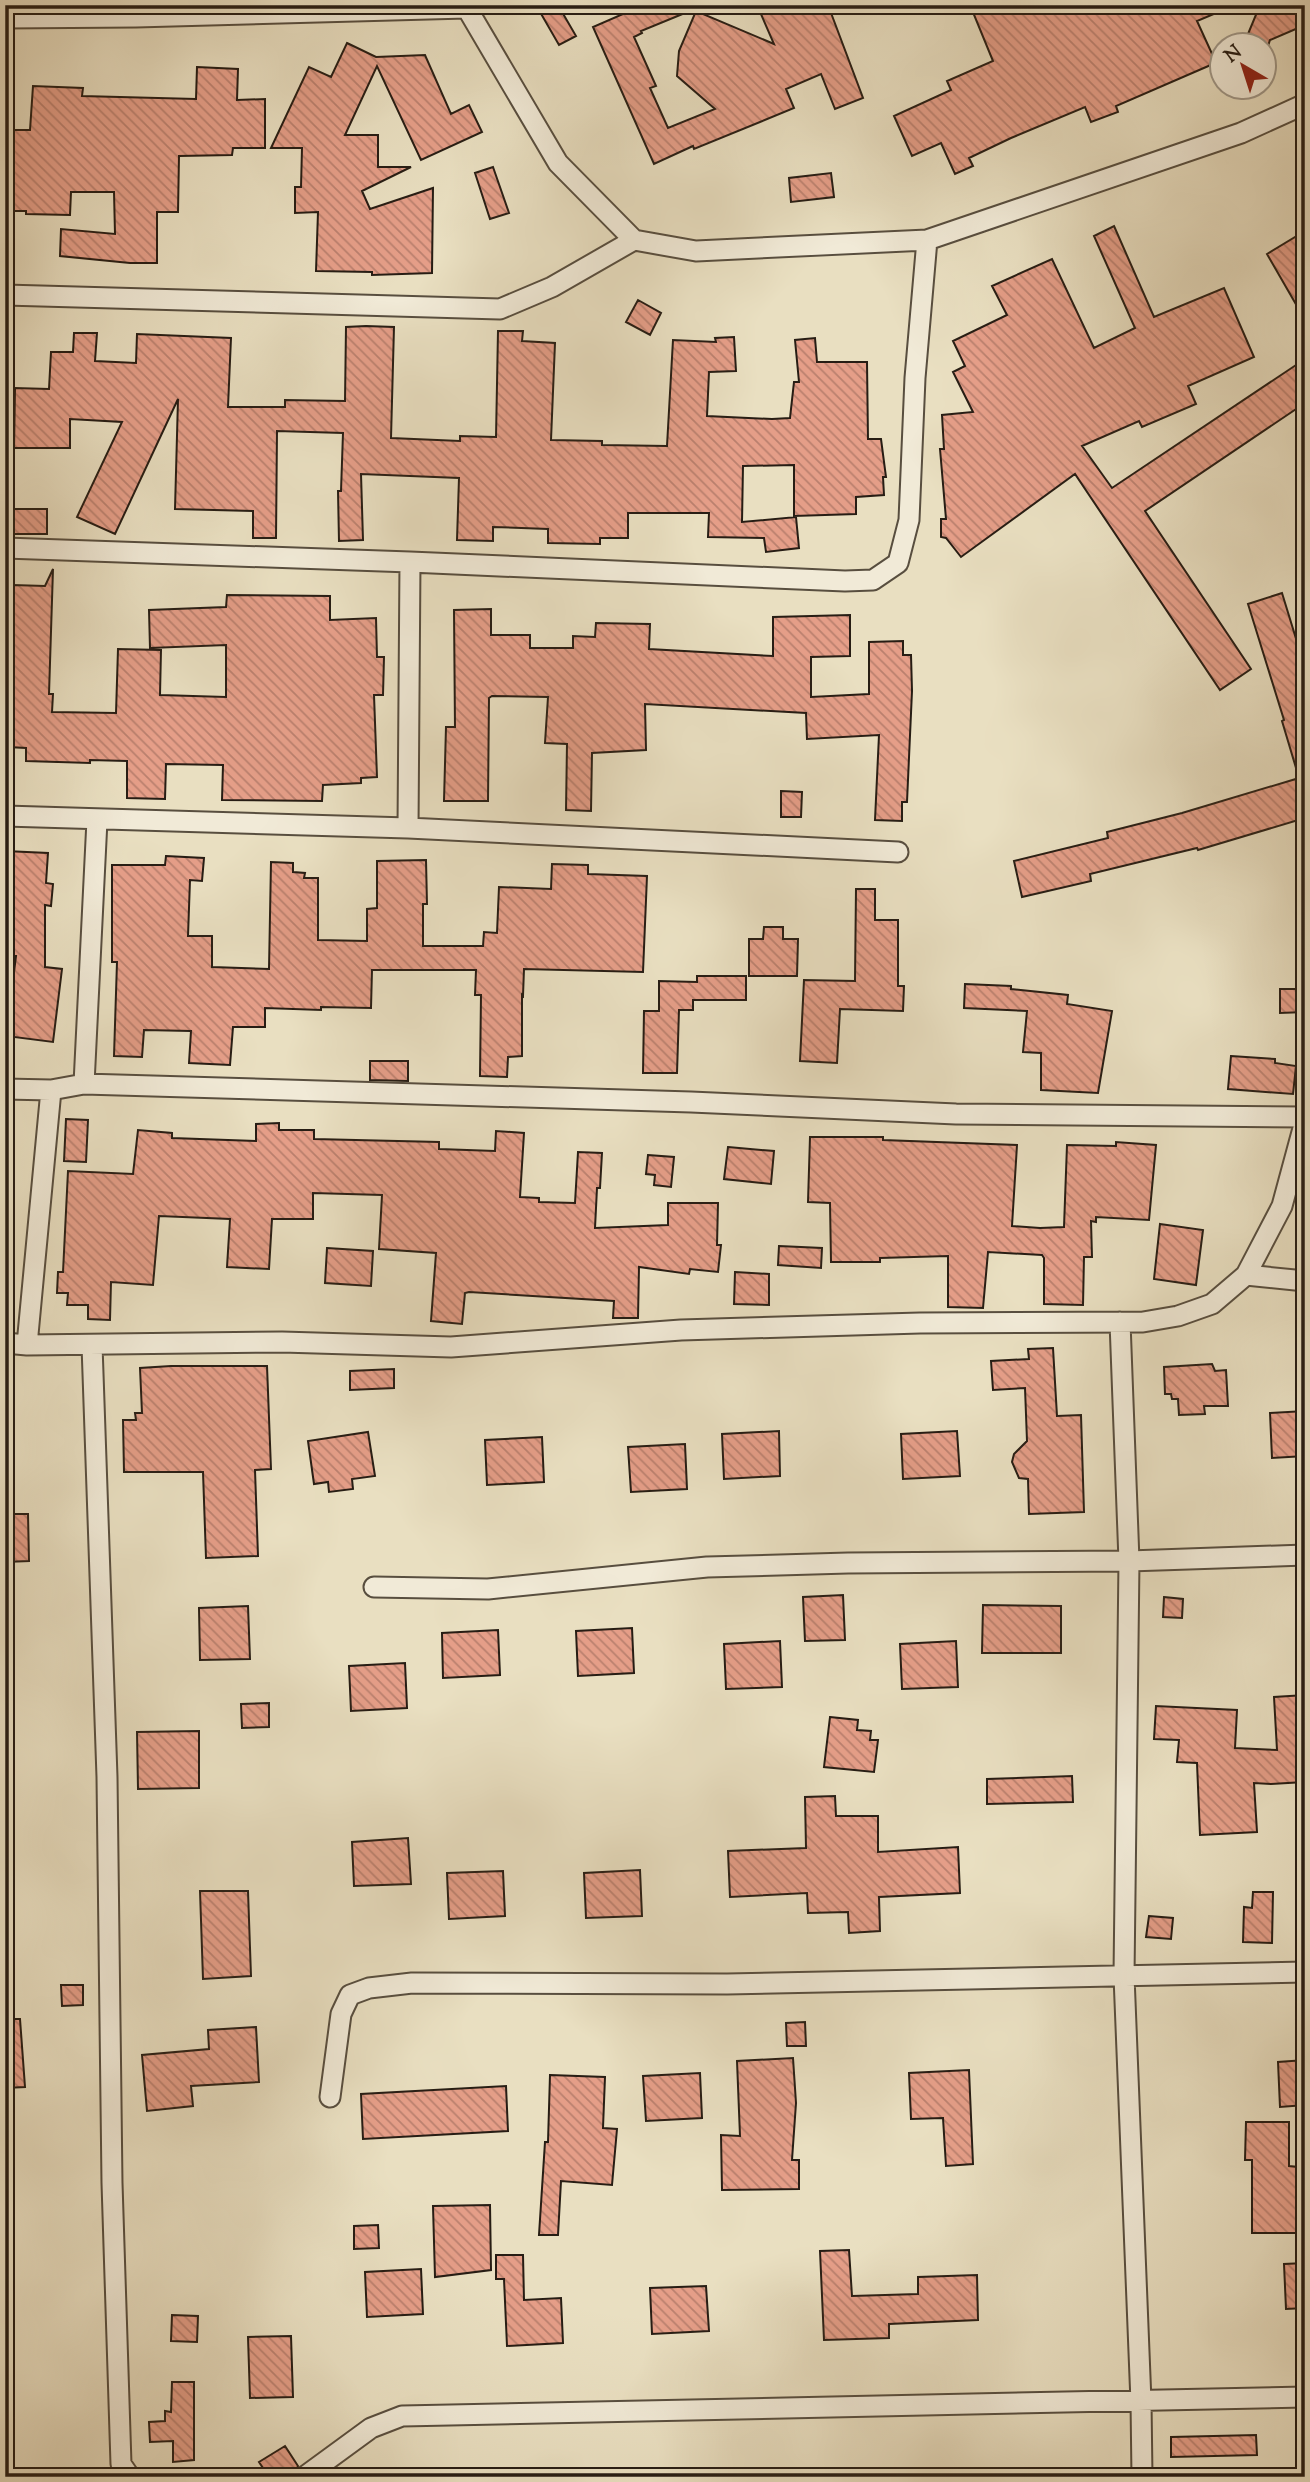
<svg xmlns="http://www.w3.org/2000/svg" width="1310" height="2482" viewBox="0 0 1310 2482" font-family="'Sorts Mill Goudy',serif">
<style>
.building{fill:url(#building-back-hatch);stroke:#271d14;stroke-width:2}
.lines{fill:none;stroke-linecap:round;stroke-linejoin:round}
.street-casing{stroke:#584e3f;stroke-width:23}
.street{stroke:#f1ead7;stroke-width:19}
</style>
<defs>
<pattern id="building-back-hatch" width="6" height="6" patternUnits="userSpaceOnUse" patternTransform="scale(1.75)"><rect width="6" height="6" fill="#e59e88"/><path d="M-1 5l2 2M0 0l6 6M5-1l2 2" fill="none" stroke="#ba806e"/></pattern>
</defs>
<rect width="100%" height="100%" fill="#e9dfc1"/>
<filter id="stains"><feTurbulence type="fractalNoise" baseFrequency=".00286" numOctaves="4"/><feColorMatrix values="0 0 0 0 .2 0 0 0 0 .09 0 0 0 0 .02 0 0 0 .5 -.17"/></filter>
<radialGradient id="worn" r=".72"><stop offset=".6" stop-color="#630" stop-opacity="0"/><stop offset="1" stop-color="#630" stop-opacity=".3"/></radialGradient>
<path class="building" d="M536 5H558L576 36 559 45Z
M654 5 702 6 641 31 642 33 634 37 656 86 650 88 668 128 715 109 677 76 679 51 696 11 774 44 757 5H828L863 98 835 109 821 74 786 89 794 108 694 149 693 146 654 164 593 27 632 10 634 14Z
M970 5H1235L1197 21 1213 56V64L1116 106 1118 112 1091 122 1085 107 1011 138 969 158 973 166 955 174 941 143 912 156 894 116 951 90 947 81 993 61Z
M1260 5H1305V25L1270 40 1268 46H1243Z
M347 43 376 57 425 55 451 114 469 105 482 132 421 160 377 66 345 135H378V167H411L362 191 370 209 433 188 432 273 372 275V272L316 271 318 212 295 213V187H301L302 148H271L309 67 331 77Z
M197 67 238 69 237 100 265 99V148H233L232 155 179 156 178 212H157V263H130L60 256 61 229 115 234 114 192H71L70 215 26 214V211H5V130H30L33 86 83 88 82 96 196 99Z
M493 167 509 213 490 219 475 173Z
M831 173 834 197 791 202 789 178Z
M1114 226 1154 317 1224 288 1254 357 1188 386 1196 404 1142 427 1139 421 1082 446 1112 488 1305 359V403L1145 511 1251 669 1220 690 1075 474 961 557 946 538 941 537V519H946L940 449H944L942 415 973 412 953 372 965 366 953 341 1007 315 992 286 1052 259 1094 348 1135 328 1094 236Z
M1305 231V320L1267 254Z
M638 300 661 313 650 335 626 322Z
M366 326 394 327 391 438 460 441V436L496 437 498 331H523L522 341 555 343 551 440 602 441V445L667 446 673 340 716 342 715 338 734 337 736 371 709 372 707 416 772 419 790 418 794 382H799L795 340 815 338 817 362H867L868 439H881L886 477H883L884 495 856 497V514L794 516V465L743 466 742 522 796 517 799 548 766 552 764 538 708 537 709 513H628V538H600V544L548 543V529L493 527V541L457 540 459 478 361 474 363 540 339 541 338 491H341L343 433 277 431 276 538H253V511L175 509 178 399 115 534 77 517 122 422 70 419V448H14L15 388 49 389 51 352H73L74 333H97L95 361 136 363 137 334 231 338 228 407H285V400L345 401 346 327Z
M13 509H47V534H13Z
M53 569 49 694H53L52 712 116 713 118 649 161 650 160 695 226 697V645L150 648 149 610 226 607 227 595 330 596V620L376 618 377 657H384L383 695H374L377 777 361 778V783L323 785 322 801 222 800 223 765 166 764 165 799 127 798V761L90 760V763L26 761V748L8 747 12 670 11 652H5V591L13 592V585L45 586Z
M1282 593 1305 668V818L1198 850 1197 848 1090 874 1091 881 1022 897 1014 861 1108 838 1107 832 1182 813 1299 778 1282 721 1284 720 1248 604Z
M491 609V635H530V648H573V636L595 637 596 623 650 624 649 649 773 656V617L850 615V656L811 657V697L869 694V642L903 641V655H911L912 691 907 802H902V821L875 820 879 735 807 739 806 713 645 704 646 750 592 753 591 811 566 810 567 744 545 743 548 697 492 696 489 698 488 801H444L446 727H455L454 610Z
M781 791 802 792 801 817H781Z
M5 851 48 853 46 883 53 884 51 906 45 905V967L62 969 53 1042 6 1036 16 956H12V902L5 901Z
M166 856 204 858 202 881 190 880 188 936H212V967L269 969 271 862 293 863V872L305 873 304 878H318V940L367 941V909L377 908V861L426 860 427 904H423V946H483L484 932 497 933 499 887 551 889 552 864 588 865V874L647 876 643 972 524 969 523 996 522 995V1056L508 1057 507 1077 480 1076 481 995H475L476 970H372L371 1008 321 1007V1010L265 1008V1027H233L230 1065 189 1063 191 1031 144 1030 142 1057 114 1056 117 962H112V865H165Z
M856 889H875V920H898V986H904L903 1011 840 1009 837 1063 800 1061 804 980 855 981Z
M764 927H783V939H798L797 976H749V939H763Z
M697 976H746V1000H693V1010H679L677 1073H643L644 1011H659V981L697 982Z
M965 984 1011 986V989L1068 995 1067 1004 1112 1011 1098 1093 1041 1090V1053L1023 1052 1027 1011 964 1008Z
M1280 989H1305V1012L1280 1013Z
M1231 1056 1275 1059V1063L1296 1066 1293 1094 1228 1089Z
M370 1061H408V1081L370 1080Z
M66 1119 88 1120 86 1162 64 1161Z
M279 1123V1130H314V1139L439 1142V1149L495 1151 496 1131 524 1133 520 1197 539 1198V1202L575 1203 578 1152 602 1153 600 1188H597L595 1228 668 1225V1203H718L717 1245H721L718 1272 690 1269 689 1274 639 1267 638 1318H613L614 1301 469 1292 465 1293 462 1324 431 1321 436 1253 379 1249 382 1195 313 1193V1219H272L269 1269 227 1267 230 1219 159 1216 153 1285 111 1282 110 1320 88 1319V1305H67L68 1293H57L58 1272H63L68 1171 133 1174 138 1130 172 1133V1138L256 1141V1124Z
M810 1137H883V1140L1017 1145 1012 1226 1040 1228 1064 1227 1067 1145 1116 1146V1142L1156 1145 1149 1220 1096 1217V1222L1091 1221 1092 1257H1084L1083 1305 1044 1304V1258L1042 1255 988 1252 983 1308 948 1307V1256L880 1258V1262H831L830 1203 808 1202Z
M728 1147 774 1151 771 1184 724 1179Z
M648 1155 674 1157 671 1187 654 1185 655 1175 646 1174Z
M1160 1224 1203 1230 1196 1285 1154 1279Z
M779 1246 822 1248 821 1268 778 1265Z
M327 1248 373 1251 371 1286 325 1283Z
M735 1272 769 1274V1305L734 1304Z
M1053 1348 1057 1416 1081 1415 1084 1512 1029 1514 1028 1479 1019 1478 1012 1462 1014 1454 1027 1441 1025 1388 993 1390 991 1361 1029 1359 1028 1349Z
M1212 1364 1215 1371 1226 1370 1228 1406H1204L1205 1414 1179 1415 1178 1399H1172L1171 1394H1165L1164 1367Z
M171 1366H267L271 1469 255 1470 258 1556 206 1558 203 1472H124L123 1420H136L135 1413H142L140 1368Z
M394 1369V1388L350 1390V1371Z
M1305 1411V1456L1272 1458 1270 1413Z
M779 1431 780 1476 724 1479 722 1434Z
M957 1431 960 1476 903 1479 901 1434Z
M368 1432 375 1476 352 1479 353 1489 329 1492 328 1482 314 1484 308 1441Z
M542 1437 544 1482 487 1485 485 1440Z
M685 1444 687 1489 631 1492 628 1447Z
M5 1514H28L29 1561 5 1562Z
M843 1595 845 1640 805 1641 803 1597Z
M1164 1597 1183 1599 1182 1618 1163 1617Z
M983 1605 1061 1606V1653H982Z
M248 1606 250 1659 200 1660 199 1608Z
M632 1628 634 1673 578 1676 576 1631Z
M498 1630 500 1675 443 1678 442 1633Z
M780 1641 782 1687 726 1689 724 1644Z
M956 1641 958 1687 902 1689 900 1644Z
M405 1663 407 1708 351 1711 349 1666Z
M1305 1695V1741H1301L1304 1782 1271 1784 1254 1783 1257 1832 1200 1835 1197 1763 1177 1762 1179 1740 1154 1739 1156 1706 1237 1710 1235 1748 1277 1750 1274 1697Z
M269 1703V1727L242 1728 241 1704Z
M830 1717 858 1720 857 1730 871 1731 870 1740H878L874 1772 824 1767Z
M199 1731V1788L138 1789 137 1732Z
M1072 1776 1073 1802 987 1804V1779Z
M835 1796 836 1816H878V1852L958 1847 960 1893 879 1897 880 1931 849 1933 848 1912 808 1913 807 1893 730 1897 728 1851 806 1848 805 1797Z
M408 1838 411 1884 354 1886 352 1842Z
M640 1870 642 1916 586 1918 584 1873Z
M503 1871 505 1916 449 1919 447 1873Z
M200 1891H248L251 1976 203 1979Z
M1253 1892H1273L1272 1943 1243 1942 1244 1907 1252 1908Z
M1149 1916 1173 1918 1171 1939 1146 1937Z
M61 1985H83V2005L62 2006Z
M5 2019H20L25 2087 5 2088Z
M805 2022 806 2046H787L786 2023Z
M256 2027 259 2082 191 2086 193 2106 147 2111 142 2055 209 2049 208 2030Z
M793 2058 796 2103 792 2160H799V2189L722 2190 721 2135 740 2136 737 2061Z
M1305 2060V2105L1280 2107 1278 2062Z
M969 2070 973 2164 946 2166 943 2118 911 2119 909 2073Z
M700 2073 702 2118 646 2121 643 2076Z
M550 2075 605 2077 603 2128 617 2129 612 2185 561 2181 558 2235H539L545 2142H548Z
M506 2086 508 2131 363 2139 361 2094Z
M1246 2122H1289V2166L1298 2167 1296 2233H1252V2160H1245Z
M490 2205 491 2270 435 2277 433 2206Z
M378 2225 379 2248 354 2249V2226Z
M849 2250 852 2296 918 2294V2277L977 2275 978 2320 889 2324V2338L824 2340 820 2251Z
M496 2255H523L524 2300 561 2298 563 2343 507 2346 504 2279H496Z
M1305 2263V2308L1286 2309 1284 2264Z
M421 2269 423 2314 367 2317 365 2272Z
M706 2286 709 2331 652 2334 650 2288Z
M172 2315 198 2316 197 2342 171 2341Z
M291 2336 293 2397 250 2398 248 2337Z
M172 2382H194V2460L173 2462V2441L150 2442 149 2422 165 2421V2411L171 2412Z
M1256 2435 1257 2455 1171 2457V2437Z
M285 2446 298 2466 292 2477H269L259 2462Z"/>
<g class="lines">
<defs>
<path id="street" d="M465 5 558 163 634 240 696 251 927 240 1241 133 1305 104
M5 18 136 17 466 8
M5 295 500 309 552 287 634 240
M5 548 410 562 845 581 873 580 898 563 909 520 915 378 927 240
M5 816 408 828 898 852
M408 828 410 562
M84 1084 97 820
M5 1089 51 1090 84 1084 691 1102 956 1114 1305 1117
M1246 1275 1305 1281
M1120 1322 1129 1561 1124 1976 1141 2402 1142 2477
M5 1343 27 1345 282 1342 451 1347 681 1330 920 1323 1143 1322 1178 1316 1212 1304 1246 1275 1282 1206 1305 1121
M27 1345 51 1090
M92 1345 107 1777 112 2183 121 2464 130 2477
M374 1587 488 1589 707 1567 848 1563 1129 1561 1305 1555
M330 2097 341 2014 350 1995 369 1988 412 1983 727 1984 1305 1972
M304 2477 371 2428 402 2416 1305 2397"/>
</defs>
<use href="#street" class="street-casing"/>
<use href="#street" class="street"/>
</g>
<rect width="1310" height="2482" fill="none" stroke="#e9dfc1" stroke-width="28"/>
<rect x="7" y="7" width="1296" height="2468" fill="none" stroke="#271d14" stroke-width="3.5"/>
<rect x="14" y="14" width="1282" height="2454" fill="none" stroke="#271d14" stroke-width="2"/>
<g transform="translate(1243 66) rotate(321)"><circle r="33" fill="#f1ead7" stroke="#a09889" stroke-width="2"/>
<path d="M0-5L12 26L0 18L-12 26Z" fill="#8f2418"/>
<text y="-10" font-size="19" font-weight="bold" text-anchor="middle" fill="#271d14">N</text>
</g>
<rect width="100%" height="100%" filter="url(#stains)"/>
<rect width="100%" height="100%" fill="url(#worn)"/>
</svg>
